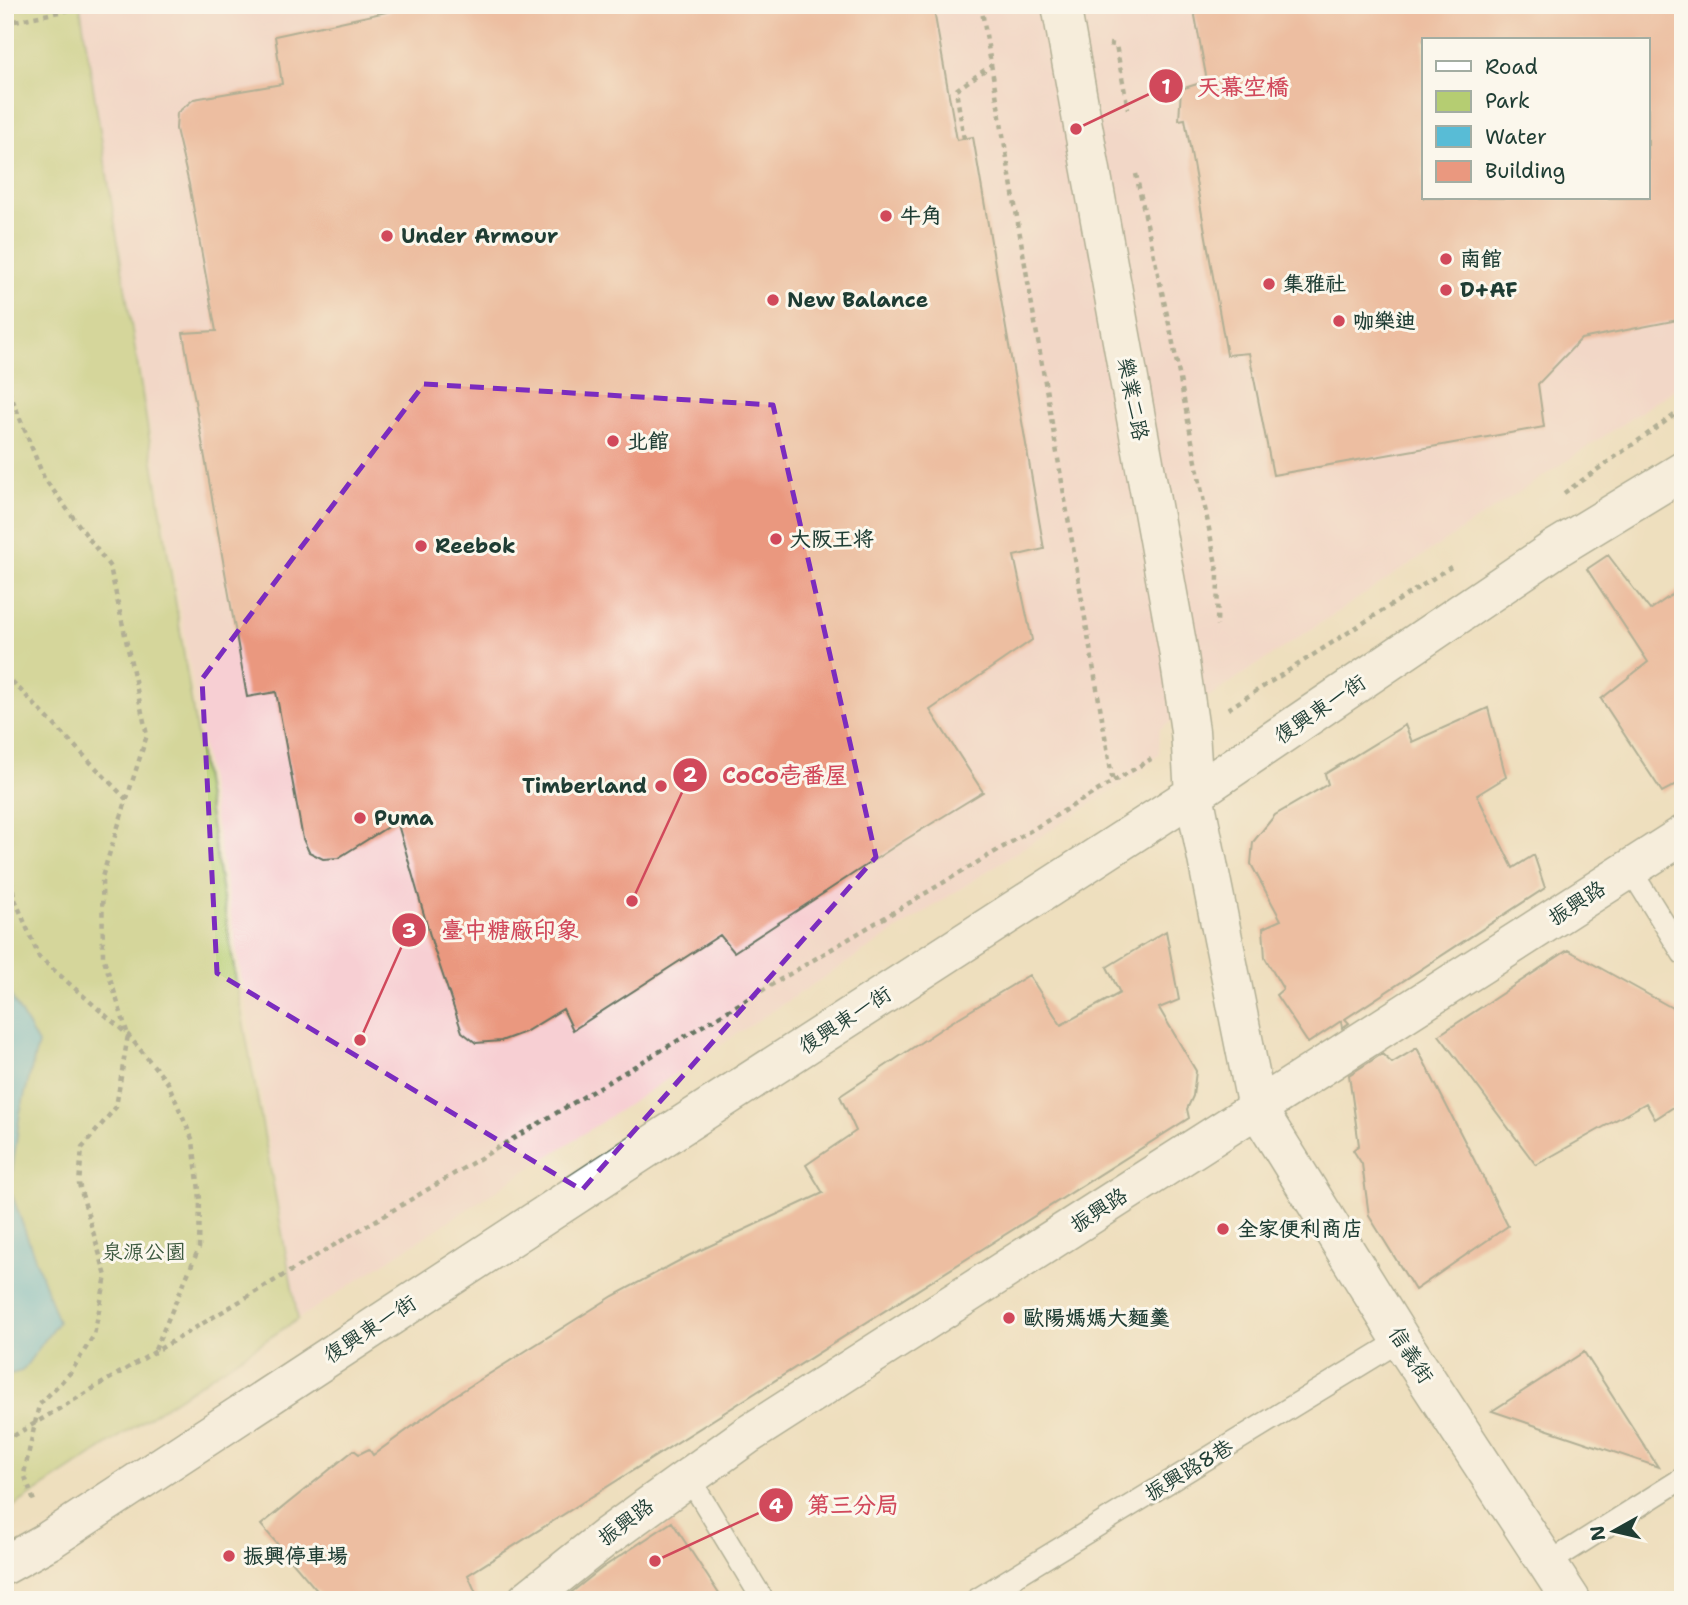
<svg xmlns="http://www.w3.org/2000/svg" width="1688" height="1605" viewBox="0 0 1688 1605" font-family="'Shantell Sans','LXGW WenKai TC',sans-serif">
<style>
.built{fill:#f7cfd3;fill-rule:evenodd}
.green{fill:#b5cd72;stroke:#6a8553;stroke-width:2}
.water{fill:#58bcd6;stroke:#3c7c85;stroke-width:2}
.building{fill:#ea987f;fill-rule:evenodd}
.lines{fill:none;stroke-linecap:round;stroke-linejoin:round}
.lane-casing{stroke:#677664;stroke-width:24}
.street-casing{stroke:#677664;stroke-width:41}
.secondary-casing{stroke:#677664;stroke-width:41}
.path{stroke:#677664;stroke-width:4.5;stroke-dasharray:5 5;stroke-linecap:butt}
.lane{stroke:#fff;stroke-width:21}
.street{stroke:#fff;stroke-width:38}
.secondary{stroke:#fff;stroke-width:38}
.marked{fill:none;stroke:#7b2cbf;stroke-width:5;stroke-dasharray:14 9;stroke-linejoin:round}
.poi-dot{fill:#d1495b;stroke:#fbf7ec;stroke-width:2.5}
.labels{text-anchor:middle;stroke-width:6;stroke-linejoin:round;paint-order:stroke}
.poi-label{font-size:21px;font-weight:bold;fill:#1f3d34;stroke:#fbf7ec;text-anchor:start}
.street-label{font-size:21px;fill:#1f3d34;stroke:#fbf7ec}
.park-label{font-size:21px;fill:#3d5a40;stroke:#fbf7ec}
.leader{fill:none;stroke:#d1495b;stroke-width:2.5}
.callout-dot{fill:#d1495b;stroke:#fbf7ec;stroke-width:2.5}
.mark-label{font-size:21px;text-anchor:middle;font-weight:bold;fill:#fff}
.callout-label{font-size:23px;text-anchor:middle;font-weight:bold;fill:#d1495b;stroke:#fbf7ec;stroke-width:6;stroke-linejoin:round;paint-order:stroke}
</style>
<rect width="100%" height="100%" fill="#fbf7ec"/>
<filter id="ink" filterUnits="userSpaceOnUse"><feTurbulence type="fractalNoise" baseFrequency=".0143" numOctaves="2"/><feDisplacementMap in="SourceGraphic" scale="14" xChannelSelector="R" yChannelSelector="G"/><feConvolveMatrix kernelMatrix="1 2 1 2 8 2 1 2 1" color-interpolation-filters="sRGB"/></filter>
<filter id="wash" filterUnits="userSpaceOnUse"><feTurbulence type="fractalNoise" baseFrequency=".00686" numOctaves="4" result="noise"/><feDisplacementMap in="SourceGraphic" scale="28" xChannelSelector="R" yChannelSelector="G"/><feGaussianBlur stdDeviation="1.57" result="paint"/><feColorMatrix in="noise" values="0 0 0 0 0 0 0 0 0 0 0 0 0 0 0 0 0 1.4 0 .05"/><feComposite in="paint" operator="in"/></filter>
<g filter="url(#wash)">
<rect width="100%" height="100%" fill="#eedfbe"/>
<path class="built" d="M80 5H1683V384L1160 729 1159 754 1140 772 298 1319ZM1424 40H1648V198H1424Z"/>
<path class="green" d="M5 5H80L238 993 298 1319 5 1512Z"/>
<path class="water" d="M5 985 38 1044 20 1113 10 1189 58 1322 22 1371 5 1376Z"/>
<g id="blocks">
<path class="building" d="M390 5H933L957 140 973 137 1044 549 1014 556 1032 640 930 710 983 792 900 843 734 952 720 935 573 1030 563 1009 525 1032 501 1041 476 1043 462 1032 433 946 397 821 338 858 323 859 309 852 303 839 276 692 247 697 183 333 216 331 189 184 176 129 177 113 194 99 282 84 275 36 391 11Z
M1193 5H1683V319L1581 339 1538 384 1544 427 1273 475 1249 353 1227 355 1185 119 1179 120 1181 89 1207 81ZM1424 40H1648V198H1424Z
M1608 555 1650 610 1683 587V781L1662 792 1601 699 1648 662 1587 569Z
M1488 708 1506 777 1477 795 1513 868 1534 855 1545 888 1345 1019 1349 1023 1342 1028 1341 1021 1308 1043 1276 995 1283 989 1265 958 1263 928 1281 920 1251 864 1253 842 1275 815 1328 784 1325 774 1405 725 1412 742Z
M1166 931 1179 1000 1159 1008 1196 1071 1193 1096 1187 1109 1189 1118 468 1575 479 1600H325L261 1525 354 1450 359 1454 369 1449 373 1455 451 1398 613 1296 688 1256 823 1193 806 1165 856 1131 840 1096 950 1023 1029 975 1061 1025 1120 993 1107 967Z
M1568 950 1683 1014V1101L1655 1119 1646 1103 1536 1165 1439 1035Z
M1417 1048 1508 1226 1415 1290 1369 1216 1362 1164 1353 1150 1359 1145 1349 1075 1382 1054 1392 1063Z
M1584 1352 1658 1467 1492 1411Z
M672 1522 723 1600H562L602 1568Z"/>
</g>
</g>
<g filter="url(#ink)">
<use href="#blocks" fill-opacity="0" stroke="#677664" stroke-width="2"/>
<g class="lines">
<defs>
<path id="lane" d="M1630 869 1683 954
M688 1476 763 1600
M1547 1564 1683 1478
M976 1600 1401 1340"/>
<path id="street" d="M1061 5 1178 649 1190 731 1194 794 1257 1108 1401 1340 1571 1600
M5 1565 48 1541 670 1133 1194 794 1555 549 1683 471"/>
<path id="secondary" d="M527 1600 606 1537 746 1436 1683 835"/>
</defs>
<use href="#lane" class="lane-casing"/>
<use href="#street" class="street-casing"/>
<use href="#secondary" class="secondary-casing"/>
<path class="path" d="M981 5 1113 783
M5 23 94 5
M1109 44 1116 45 1128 109
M964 139 956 90 992 65
M1136 174 1171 333 1218 575 1217 626
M5 381 44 478 110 567 147 735 102 877 103 956 128 1035 116 1107 82 1148 79 1184 106 1276 94 1335 71 1372 39 1405 24 1474 35 1504
M1564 493 1683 409
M5 674 126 799
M1228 709 1451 567
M5 840 14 897 39 957 128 1035 168 1083 193 1141 200 1199 199 1248 154 1352
M5 1441 1151 759"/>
<use href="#lane" class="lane"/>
<use href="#street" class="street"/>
<use href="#secondary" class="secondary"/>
</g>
</g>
<path d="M0 0H1688V1605H0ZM424 384 773 405 876 857 582 1190 217 973 202 679Z" fill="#eedfbe" fill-opacity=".55" fill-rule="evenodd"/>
<path class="marked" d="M424 384 773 405 876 857 582 1190 217 973 202 679Z"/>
<g class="poi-dot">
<circle cx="886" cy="216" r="7"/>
<circle cx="387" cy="236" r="7"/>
<circle cx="1446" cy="259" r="7"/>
<circle cx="1269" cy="284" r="7"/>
<circle cx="1446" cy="290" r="7"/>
<circle cx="773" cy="300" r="7"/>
<circle cx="1339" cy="321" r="7"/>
<circle cx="613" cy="441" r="7"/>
<circle cx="776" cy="539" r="7"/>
<circle cx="421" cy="546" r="7"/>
<circle cx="661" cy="786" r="7"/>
<circle cx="360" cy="818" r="7"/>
<circle cx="1223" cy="1229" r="7"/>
<circle cx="1009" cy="1318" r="7"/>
<circle cx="229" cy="1556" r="7"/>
</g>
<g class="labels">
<g class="poi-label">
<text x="900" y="223">牛角</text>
<text x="401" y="243">Under Armour</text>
<text x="1460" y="266">南館</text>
<text x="1283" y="291">集雅社</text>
<text x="1460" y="297">D+AF</text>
<text x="787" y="307">New Balance</text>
<text x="1353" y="328">咖樂迪</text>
<text x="627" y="448">北館</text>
<text x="790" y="546">大阪王将</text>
<text x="435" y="553">Reebok</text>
<text x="647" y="793" text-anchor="end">Timberland</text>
<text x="374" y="825">Puma</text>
<text x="1237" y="1236">全家便利商店</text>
<text x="1023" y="1325">歐陽媽媽大麵羹</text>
<text x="243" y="1563">振興停車場</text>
</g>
<g class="street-label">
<text transform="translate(1133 399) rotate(79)" y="7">樂業二路</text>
<text transform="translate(1320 709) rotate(-34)" y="7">復興東一街</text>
<text transform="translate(1577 903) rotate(-33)" y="7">振興路</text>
<text transform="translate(845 1020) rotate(-33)" y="7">復興東一街</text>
<text transform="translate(1099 1210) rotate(-33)" y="7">振興路</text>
<text transform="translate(370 1329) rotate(-33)" y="7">復興東一街</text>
<text transform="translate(1411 1355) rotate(57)" y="7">信義街</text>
<text transform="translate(1189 1470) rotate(-31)" y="7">振興路8巷</text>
<text transform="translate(626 1522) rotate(-37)" y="7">振興路</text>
</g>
<g class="park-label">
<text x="144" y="1259">泉源公園</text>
</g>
</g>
<path class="leader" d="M1076 129L1166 86M632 901L690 775M360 1040L409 930M655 1561L776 1505"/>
<g class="callout-dot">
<circle cx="1076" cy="129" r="7"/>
<circle cx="632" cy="901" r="7"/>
<circle cx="360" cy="1040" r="7"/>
<circle cx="655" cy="1561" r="7"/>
<circle cx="1166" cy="86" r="18"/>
<circle cx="690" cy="775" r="18"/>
<circle cx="409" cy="930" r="18"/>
<circle cx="776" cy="1505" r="18"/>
</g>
<g class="mark-label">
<text x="1166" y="94">1</text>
<text x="690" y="782">2</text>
<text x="409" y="938">3</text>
<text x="776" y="1513">4</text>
</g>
<g class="callout-label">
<text x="1243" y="95">天幕空橋</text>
<text x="785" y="783">CoCo壱番屋</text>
<text x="510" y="938">臺中糖廠印象</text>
<text x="853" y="1513">第三分局</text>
</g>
<rect width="1688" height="1605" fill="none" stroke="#fbf7ec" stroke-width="28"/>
<rect x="1422" y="38" width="228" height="161" fill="#fbf7ec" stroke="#a3ada2" stroke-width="2"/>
<rect x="1436" y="61" width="35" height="10" fill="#ffffff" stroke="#a3ada2" stroke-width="2"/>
<text x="1485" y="74" font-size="21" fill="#1f3d34">Road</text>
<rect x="1436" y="91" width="35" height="21" fill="#b5cd72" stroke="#a3ada2" stroke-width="2"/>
<text x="1485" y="108" font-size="21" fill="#1f3d34">Park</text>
<rect x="1436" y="126" width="35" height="21" fill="#58bcd6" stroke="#a3ada2" stroke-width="2"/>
<text x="1485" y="144" font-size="21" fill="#1f3d34">Water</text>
<rect x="1436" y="161" width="35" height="21" fill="#ea987f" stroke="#a3ada2" stroke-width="2"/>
<text x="1485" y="178" font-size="21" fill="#1f3d34">Building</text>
<g transform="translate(1614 1531) rotate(262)" stroke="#fbf7ec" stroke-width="5" paint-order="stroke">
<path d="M0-5L12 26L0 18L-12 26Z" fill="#1f3d34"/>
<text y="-10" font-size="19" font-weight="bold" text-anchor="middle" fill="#1f3d34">N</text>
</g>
</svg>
